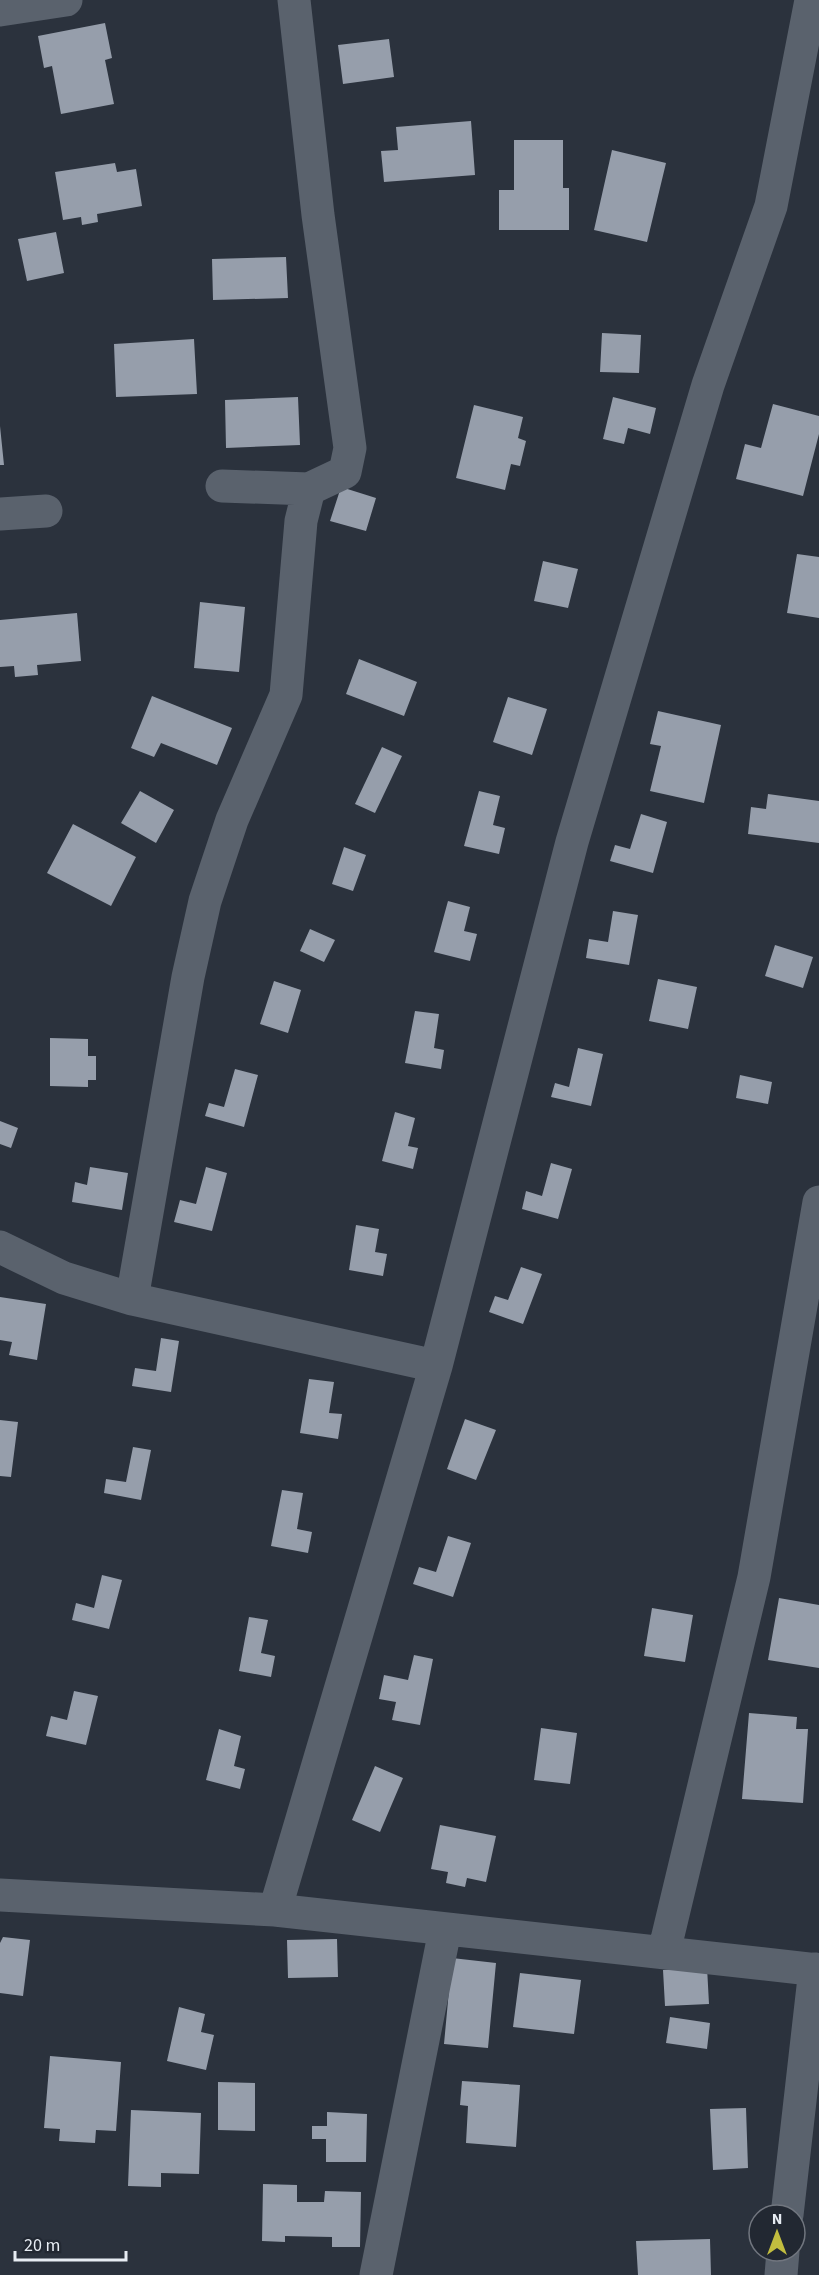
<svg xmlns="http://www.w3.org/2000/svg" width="819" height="2275" viewBox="0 0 819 2275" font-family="'Source Sans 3',sans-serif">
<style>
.building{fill:#969eab}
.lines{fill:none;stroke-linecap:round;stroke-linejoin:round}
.minor{stroke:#5a626d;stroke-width:33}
</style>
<rect width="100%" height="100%" fill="#2b323d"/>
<path class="building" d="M105 23 112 58 105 60 114 104 61 114 52 66 44 68 38 36Z
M389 39 394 77 343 84 338 45Z
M471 121 475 175 384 182 381 151 398 150 396 127Z
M514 140H563V188H569V230H499V190H514Z
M612 150 666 163 647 242 594 230Z
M115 163 117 172 136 169 142 206 97 214 98 222 82 225 81 217 63 220 55 172Z
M56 232 64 273 27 281 18 239Z
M286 257 288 298 213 300 212 259Z
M602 333 641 335 639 373 600 372Z
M194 339 197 394 116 397 114 344Z
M298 397 300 445 226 448 225 400Z
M613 397 656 408 650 434 628 428 624 444 603 439Z
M773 404 819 416V434L803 496 736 479 745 444 761 448Z
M474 405 523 417 518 438 526 441 520 466 511 464 505 490 456 478Z
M0 426 4 465H0Z
M341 487 376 498 366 531 330 521Z
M797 554 819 557V618L787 613Z
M543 561 578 569 568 608 534 601Z
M200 602 245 607 239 672 194 668Z
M77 613 81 661 37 665 38 675 15 677 14 666 0 667V620Z
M359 659 417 682 404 716 346 694Z
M152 696 232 728 217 765 161 743 154 757 131 748Z
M508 697 547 709 532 755 493 742Z
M658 711 721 725 704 803 650 791 661 746 650 744Z
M382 747 402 756 375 813 355 804Z
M140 791 174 810 156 843 121 823Z
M479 791 500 796 493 825 505 828 499 854 464 846Z
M768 794 819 801V843L748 834 751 807 766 809Z
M641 814 667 822 653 873 610 861 615 845 630 849Z
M73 824 136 857 111 906 47 873Z
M344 847 366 855 353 891 332 884Z
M448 901 470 907 464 931 477 934 470 961 434 952Z
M613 911 638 915 629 965 586 958 589 939 608 942Z
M310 929 335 940 324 962 300 951Z
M775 945 813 957 803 988 765 976Z
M658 979 697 987 688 1029 649 1021Z
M274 981 301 990 288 1033 260 1024Z
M415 1011 439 1014 434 1048 444 1050 441 1069 405 1063Z
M50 1038 88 1039V1056H96V1080H88V1087L50 1086Z
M578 1048 603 1054 591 1106 551 1097 555 1083 569 1087Z
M235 1069 258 1075 244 1127 205 1116 209 1103 224 1107Z
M740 1075 772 1082 768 1104 736 1098Z
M395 1112 415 1118 408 1146 418 1148 413 1169 382 1161Z
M0 1121 18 1128 11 1148 0 1144Z
M551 1163 572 1169 558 1219 522 1209 526 1191 542 1196Z
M90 1167 128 1173 122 1210 72 1202 75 1182 87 1185Z
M206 1167 227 1173 212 1231 174 1222 180 1200 196 1204Z
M356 1225 379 1229 375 1252 387 1254 383 1276 349 1270Z
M521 1267 542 1274 523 1324 489 1312 495 1296 508 1300Z
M0 1297 46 1304 37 1360 9 1355 12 1342 0 1340Z
M161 1338 179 1341 171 1392 132 1386 135 1368 156 1371Z
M309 1379 334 1382 329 1413 342 1414 338 1439 300 1433Z
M465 1419 496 1430 476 1480 447 1469Z
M0 1420 18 1422 11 1477 0 1476Z
M133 1447 151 1450 141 1500 104 1493 106 1479 126 1482Z
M282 1490 303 1493 297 1529 312 1532 308 1553 271 1546Z
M448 1536 471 1543 453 1597 413 1584 419 1567 436 1572Z
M102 1575 122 1580 109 1629 72 1620 76 1603 94 1608Z
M779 1598 819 1605V1668L768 1660Z
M652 1608 693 1615 685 1662 644 1656Z
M249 1617 268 1620 261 1653 275 1656 271 1677 239 1671Z
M414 1655 433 1659 420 1725 392 1720 396 1702 379 1699 384 1675 408 1680Z
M74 1691 98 1696 86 1745 46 1736 51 1716 67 1720Z
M749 1713 797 1717 796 1729H808L803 1803 742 1799Z
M541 1728 577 1733 570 1784 534 1780Z
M219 1729 241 1736 234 1766 245 1769 240 1789 206 1780Z
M375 1766 403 1778 380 1832 352 1820Z
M440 1825 496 1836 486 1882 467 1878 465 1887 446 1883 448 1872 431 1869Z
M3 1937 30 1940 23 1996 0 1993V1943Z
M337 1939 338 1977 288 1978 287 1940Z
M452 1958 496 1963 488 2048 444 2044Z
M707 1967 709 2004 665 2006 663 1970Z
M520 1973 581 1980 574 2034 513 2027Z
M179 2007 205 2014 201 2032 214 2035 206 2070 167 2061Z
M670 2017 710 2023 707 2049 666 2043Z
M50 2056 121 2062 116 2131 96 2130 95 2143 59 2141 60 2129 44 2128Z
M462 2081 520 2085 516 2147 466 2143 468 2106 460 2105Z
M218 2082 255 2083V2131L218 2130Z
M746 2108 748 2168 713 2170 710 2109Z
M131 2110 201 2113 199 2174 161 2173V2187L128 2186Z
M327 2112 367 2114 366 2162H326V2139H312V2126H327Z
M263 2184 297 2185V2202H324L325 2191 361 2192 360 2247H332V2237L285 2236V2242L262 2241Z
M710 2239 711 2275H638L636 2241Z"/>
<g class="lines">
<path class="minor" d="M0 10 66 0
M222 486 309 489
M0 514 46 511
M0 1247 64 1278 132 1299 436 1366
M132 1299 188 977 205 901 232 820 286 695 301 521 309 489 345 472 350 448 318 215 294 0
M0 1895 275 1910 819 1970
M275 1910 436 1366 572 842 708 385 771 206 811 0
M664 1952 754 1577 819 1202
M787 2215 815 1969
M376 2275 445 1930
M781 2275 783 2251"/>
</g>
<g transform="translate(777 2233)"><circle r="28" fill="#222832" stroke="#71767f" stroke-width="1.5"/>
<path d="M0-4.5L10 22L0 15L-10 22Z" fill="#c2bd3f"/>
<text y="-9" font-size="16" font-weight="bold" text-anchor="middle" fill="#e7ecf3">N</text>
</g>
<path d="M15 2251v9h111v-9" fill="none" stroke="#e7ecf3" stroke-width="3"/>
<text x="24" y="2251" font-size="18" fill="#e7ecf3" stroke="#222832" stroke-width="4.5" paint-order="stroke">20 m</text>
</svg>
